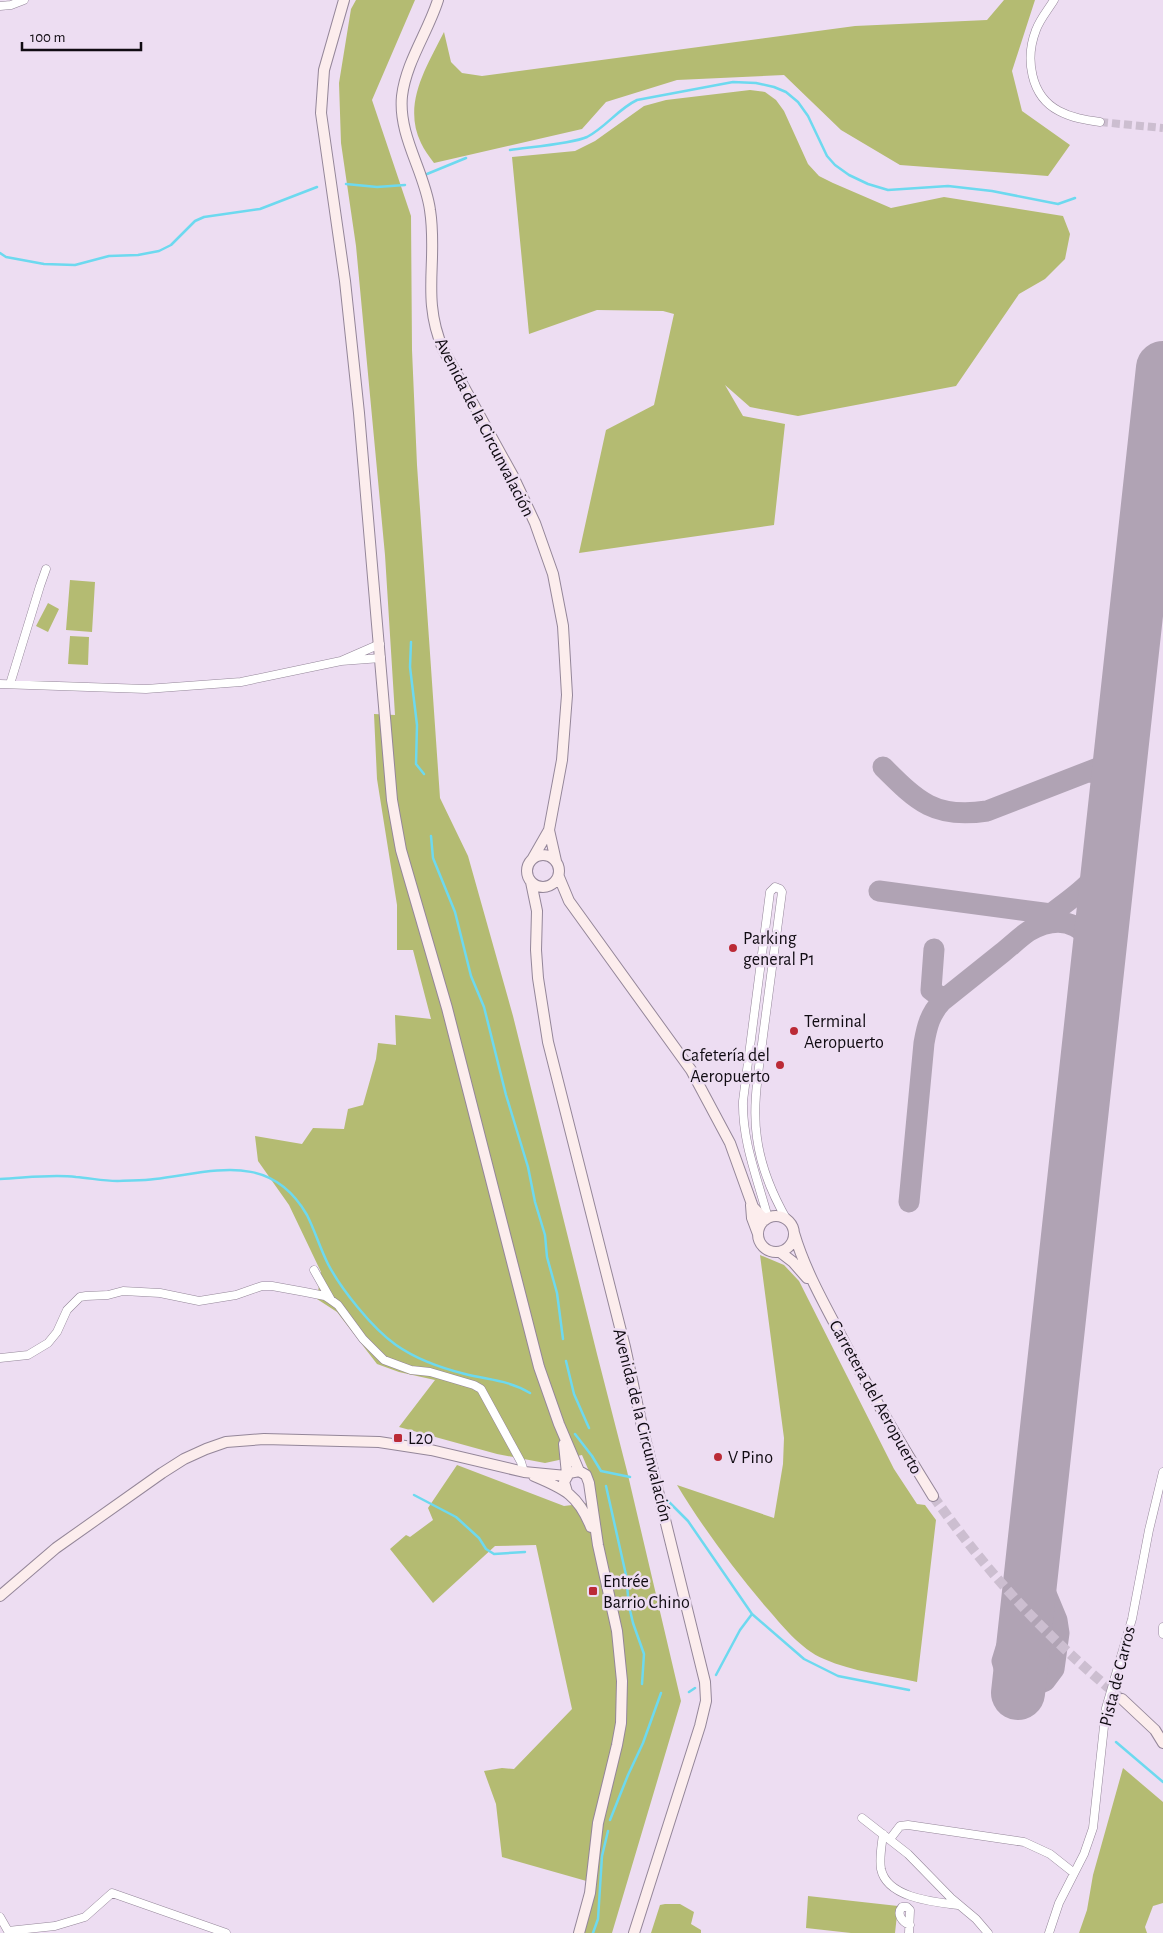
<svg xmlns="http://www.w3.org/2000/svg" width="1163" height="1933" viewBox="0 0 1163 1933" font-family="'Alegreya Sans',sans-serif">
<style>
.green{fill:#b4bb72}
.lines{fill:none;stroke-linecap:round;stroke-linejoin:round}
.stream{stroke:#6dd9ef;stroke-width:2.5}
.taxiway{stroke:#b0a3b4;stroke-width:21}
.runway{stroke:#b0a3b4;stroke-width:54}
.street-tunnel{stroke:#ccbed0;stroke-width:8;stroke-dasharray:8 4;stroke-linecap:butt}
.secondary-tunnel{stroke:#ccbed0;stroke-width:10;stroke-dasharray:10 5;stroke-linecap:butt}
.street-casing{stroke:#948699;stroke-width:9}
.secondary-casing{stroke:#948699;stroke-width:12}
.street{stroke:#fff;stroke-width:8}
.secondary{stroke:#fceded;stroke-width:10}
.poi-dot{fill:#bb2a36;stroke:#edddf2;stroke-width:2}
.labels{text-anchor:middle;stroke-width:5;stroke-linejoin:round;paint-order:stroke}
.street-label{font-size:18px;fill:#100b12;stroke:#edddf2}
.poi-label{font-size:18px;fill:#100b12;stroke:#edddf2;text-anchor:start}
</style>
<rect width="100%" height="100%" fill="#edddf2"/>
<path class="green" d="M356 0H415L372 100 411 216 412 350 417 465 440 798 468 856 513 1016 597 1354 627 1471 681 1701 612 1933H576L590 1905 597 1884 502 1857 496 1804 484 1771 502 1768 514 1769 572 1709 536 1545 495 1546 433 1603 390 1549 406 1535 410 1537 433 1520 428 1508 457 1465 564 1506 596 1502 588 1469 582 1455 545 1463 497 1454 399 1427 435 1380 399 1372 377 1364 337 1312 317 1299 321 1272 289 1205 258 1161 255 1136 302 1144 313 1128 344 1129 348 1109 363 1105 376 1059 378 1043 396 1045 395 1015 431 1019 413 950H397V905L377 779 374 714 395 715 385 555 356 246 341 143 339 83 351 9Z
M1004 0H1035L1012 71 1022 111 1070 145 1048 176 900 165 841 130 784 75 677 80 606 102 582 129 434 163C429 156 424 150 421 143 402 104 427 66 444 32L451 62 462 73 482 76 855 26 987 20Z
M750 90 765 92 776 100 784 111 808 164 819 176 833 183 891 208 944 197 1063 216 1070 234 1065 259 1045 279 1019 294 956 386 798 416 750 407 725 385 743 416 785 424 774 525 579 553 606 430 654 405 674 314 663 311 597 310 529 334 512 157 575 151 595 141 644 106 666 100Z
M70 580 95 582 92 632 66 630Z
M48 603 59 609 48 632 36 626Z
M70 636 89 637 88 665 68 664Z
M760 1255 784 1265 799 1281 894 1469 917 1504 925 1505 936 1520 917 1682C887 1675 853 1672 824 1659 800 1649 782 1625 765 1606 733 1568 703 1528 677 1485L774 1518 783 1464 784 1438Z
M1123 1768 1163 1802V1903L1153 1906 1145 1927 1147 1933H1079L1087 1910 1093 1875Z
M808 1896 898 1906 895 1933H851L806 1928Z
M665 1904H680L694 1912 691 1924 701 1930V1933H651L660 1905Z"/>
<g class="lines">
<path class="stream" d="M510 150C530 147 571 144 587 137 606 127 618 109 637 100L733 82 756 83 774 87 786 92 798 102 808 116 827 156 835 165 849 175 868 184 888 190 948 186 992 191 1058 204 1075 198
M427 174 466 158
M346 184 377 187 405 185
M0 253 6 257 44 264 75 265 109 256 138 255 159 251 171 245 195 221 204 217 260 209 317 187
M411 642 410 667 417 725 416 764 424 774
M431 836 433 858 455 912 471 976 484 1007 506 1095 528 1167 535 1202 545 1235 547 1257 557 1293 563 1339
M0 1179C25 1178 51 1174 76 1177 90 1178 103 1181 117 1181 129 1180 142 1181 155 1179 214 1172 270 1151 307 1215 315 1231 320 1248 328 1264 341 1289 372 1328 396 1345 416 1359 441 1368 465 1374 488 1380 509 1380 530 1393
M566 1361 574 1394 589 1428
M575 1434 592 1456 601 1471 630 1477
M606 1486 626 1575 629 1606 633 1623 644 1654 642 1684
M414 1495 456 1517 479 1538 486 1549 494 1554 525 1552
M668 1501 688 1521 752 1614 804 1659 838 1676 909 1690
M716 1675 740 1630 752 1614
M689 1692 695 1688
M1116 1742 1163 1782
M610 1820 628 1775 643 1743 661 1693
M593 1933 598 1919 602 1856 608 1831"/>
<path class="taxiway" d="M883 767C918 802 935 819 987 811L1103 766C1116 759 1120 748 1123 734
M1089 772C1104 773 1112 780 1117 794
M879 891 1051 914
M1040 922C1066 902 1097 884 1110 853
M934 949 931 990 940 997 948 996
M909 1202 924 1043C927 1026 930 1014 942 1001 962 985 982 969 1002 953 1011 946 1020 937 1029 931 1065 911 1093 927 1098 966
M1026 1624 1006 1648 1002 1661 1005 1671 1010 1678 1016 1683 1033 1686 1045 1681 1054 1669 1059 1633 1057 1620 1035 1567V1537"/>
<path class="runway" d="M1018 1693 1163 368"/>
<path class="street-tunnel" d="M1100 122 1163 128"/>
<path class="secondary-tunnel" d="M933 1496C990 1576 1046 1637 1122 1699"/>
<defs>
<path id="street" d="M1054 0C1048 10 1040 19 1036 30 1025 58 1030 96 1059 111 1072 118 1086 120 1100 122
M0 6 11 5 24 0
M380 644 341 661 381 658
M0 684 146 689 241 682 341 661
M10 684 40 586 46 569
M768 1218C758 1180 742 1142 743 1101L770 892 775 887 780 889 782 892C776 940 769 988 763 1036 759 1069 752 1105 757 1138 761 1168 772 1194 787 1220
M314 1270 331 1300 338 1305 363 1339 384 1360 411 1370 430 1372 474 1385 481 1389 521 1462 524 1472
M0 1358 28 1355 48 1343 57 1332 67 1310 80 1297 86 1296 108 1295 123 1291 160 1293 199 1301 236 1295 262 1286H272L305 1292 325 1296 331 1300
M1163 1627V1634
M862 1818 908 1854 951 1898 976 1919 988 1933
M883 1834C882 1844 879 1858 881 1869 887 1898 934 1902 958 1905
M890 1839 900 1826 908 1825 1024 1842 1050 1854 1074 1873
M0 1917 8 1931 55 1926 85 1917 112 1893 226 1933
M909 1933 910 1910 907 1907H902C896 1914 902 1922 910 1925
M1049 1933 1059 1903 1084 1854 1093 1828 1106 1708 1132 1619 1149 1530 1163 1472"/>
<path id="secondary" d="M344 0 324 70 321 113 345 281 359 413 392 800 401 850 447 1008 539 1367 559 1424 579 1471
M438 0C428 32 406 62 402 96 398 136 425 172 430 210 438 261 421 298 443 349L513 476 535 523 553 574 563 626 567 695 562 760 549 830 533 858
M549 830 556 861
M527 871a16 16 0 1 1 32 0a16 16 0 1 1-32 0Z
M559 877 569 901 691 1070 730 1143 753 1207 765 1220
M531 882 537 911 536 950 538 978 548 1042 625 1347 642 1426 705 1682 706 1701 700 1726 634 1933
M751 1205 752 1218 758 1234
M758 1234a18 18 0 1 1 36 0a18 18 0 1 1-36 0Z
M794 1233C804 1267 821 1298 838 1330 867 1387 899 1441 933 1496
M780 1252 793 1262 807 1278
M564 1444 567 1474
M534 1476C565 1489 578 1495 591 1527
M567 1492 564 1482 569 1473 579 1471 586 1475 589 1483 598 1545 617 1631 622 1681 621 1723 617 1745 598 1823 590 1893 579 1933
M0 1596 56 1548 162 1473 184 1459 206 1449 226 1442 264 1439 379 1442 431 1450 524 1472 566 1476
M1122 1699 1155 1730 1163 1743"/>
</defs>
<use href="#street" class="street-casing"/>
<use href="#secondary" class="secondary-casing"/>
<use href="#street" class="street"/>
<use href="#secondary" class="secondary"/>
</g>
<g class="poi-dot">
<circle cx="733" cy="948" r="5"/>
<circle cx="794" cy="1031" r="5"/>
<circle cx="780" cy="1065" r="5"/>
<rect x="393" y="1433" width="10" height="10" rx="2.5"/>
<circle cx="718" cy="1457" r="5"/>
<rect x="588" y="1586" width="10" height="10" rx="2.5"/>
</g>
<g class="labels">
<g class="street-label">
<text transform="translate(485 427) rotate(63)" y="6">Avenida de la Circunvalación</text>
<text transform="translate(876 1397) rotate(61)" y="6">Carretera del Aeropuerto</text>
<text transform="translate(643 1425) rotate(76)" y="6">Avenida de la Circunvalación</text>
<text transform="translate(1117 1676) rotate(-76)" y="6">Pista de Carros</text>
</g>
<g class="poi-label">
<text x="743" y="944">Parking<tspan x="743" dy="21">general P1</tspan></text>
<text x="804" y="1027">Terminal<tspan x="804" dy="21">Aeropuerto</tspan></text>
<text x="770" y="1061" text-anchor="end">Cafetería del<tspan x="770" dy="21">Aeropuerto</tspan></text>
<text x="408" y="1444">L20</text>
<text x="728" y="1463">V Pino</text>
<text x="603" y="1587">Entrée<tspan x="603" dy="21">Barrio Chino</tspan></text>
</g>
</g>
<path d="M22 42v8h119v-8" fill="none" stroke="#100b12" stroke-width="2.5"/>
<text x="30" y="42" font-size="15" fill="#100b12" stroke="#edddf2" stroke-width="4" paint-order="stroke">100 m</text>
</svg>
